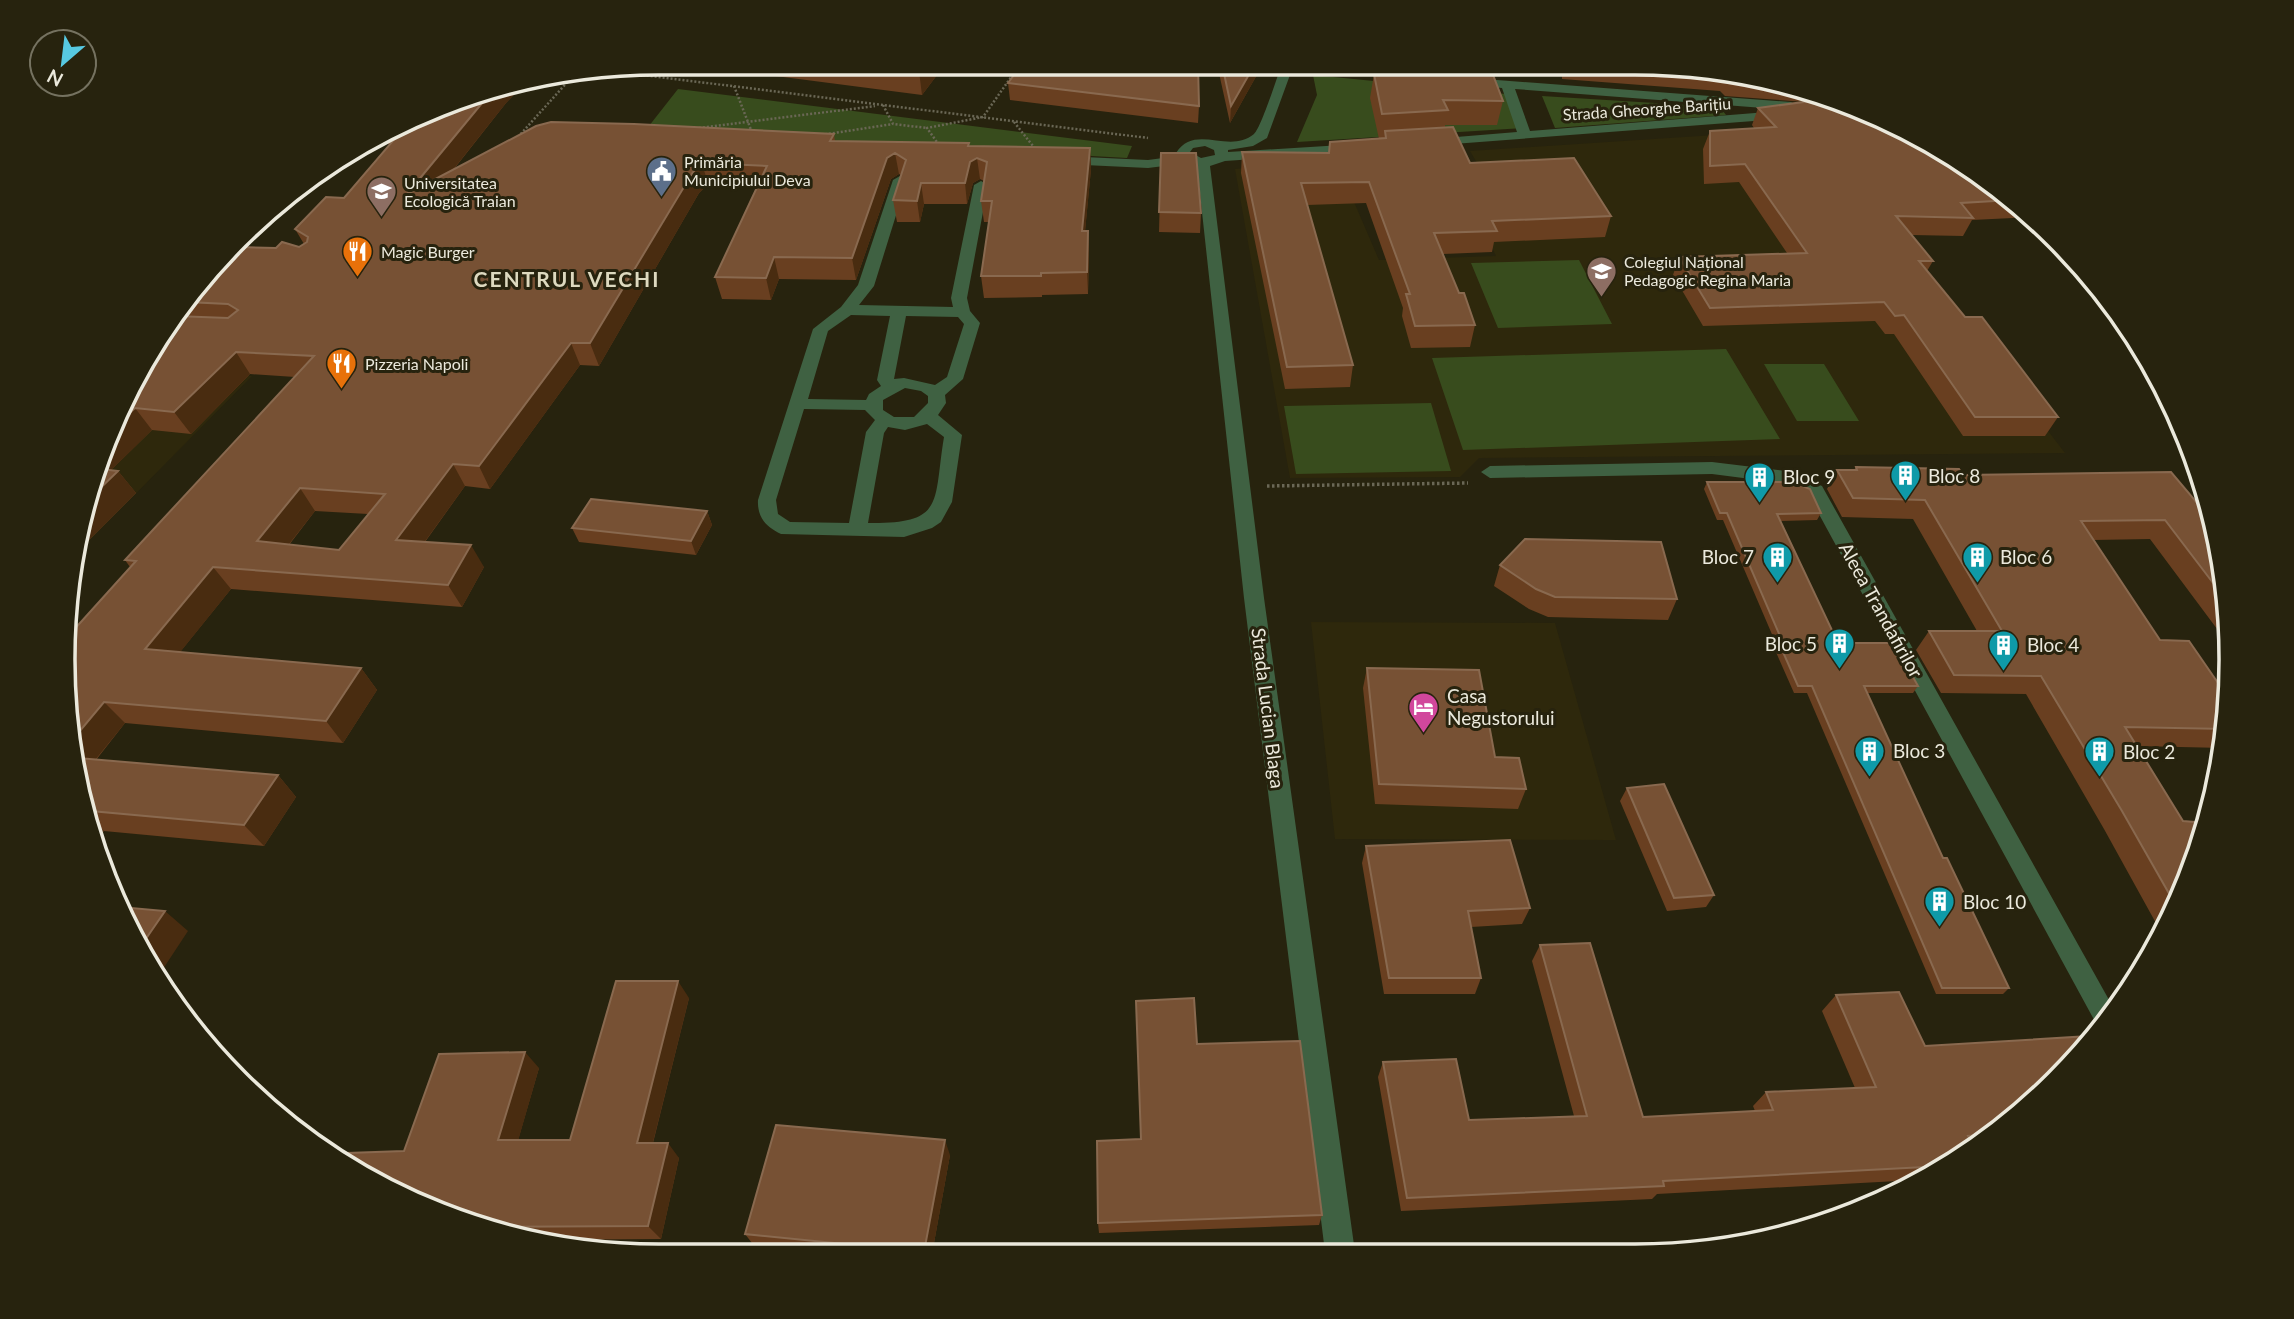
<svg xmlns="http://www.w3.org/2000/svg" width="2294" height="1319" viewBox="0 0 2294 1319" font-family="Lato,sans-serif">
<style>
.built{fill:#2e280c}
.green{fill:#384c1d}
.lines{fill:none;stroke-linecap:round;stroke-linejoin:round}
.path-far1{stroke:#6a6755;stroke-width:2.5;stroke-dasharray:2 2;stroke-linecap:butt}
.path{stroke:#6a6755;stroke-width:3.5;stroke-dasharray:2.5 2.5;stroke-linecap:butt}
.minor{fill:#3f6142;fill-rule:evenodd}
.wall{fill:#693f20;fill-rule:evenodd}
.shaded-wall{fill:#492c10}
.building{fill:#775134;stroke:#89694f;stroke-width:2;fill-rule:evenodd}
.labels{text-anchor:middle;stroke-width:6;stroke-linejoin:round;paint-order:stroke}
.far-street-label{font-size:16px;fill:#ebe9dc;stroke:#27230e}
.far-poi-label{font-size:16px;fill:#ebe9dc;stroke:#27230e;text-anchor:start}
.poi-label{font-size:19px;fill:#ebe9dc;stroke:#27230e;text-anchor:start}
.street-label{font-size:19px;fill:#ebe9dc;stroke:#27230e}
.far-district-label{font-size:21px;font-weight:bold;letter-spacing:2px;fill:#ddd9bf;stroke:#27230e}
.rim{fill:none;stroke:#ebe9dc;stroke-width:3.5}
</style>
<rect width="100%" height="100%" fill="#27230e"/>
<path class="built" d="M1746 133 1975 336 2065 453 1479 458 1460 477 1290 478 1235 169 1336 160 1379 260 1496 256 1473 208 1488 182 1470 151Z
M145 370 252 376 79 551 83 505Z
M1311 622 1555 623 1616 840 1335 839Z"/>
<path class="green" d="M1313 75 1516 95 1524 128 1297 142 1317 95Z
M678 89 1132 146 1127 158 645 131Z
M1542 96 1720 107 1726 115 1555 128Z
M1579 260 1612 324 1498 328 1471 263Z
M1726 349 1780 439 1463 450 1432 358Z
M1764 364H1824L1859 421H1797Z
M1431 403 1451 471 1296 474 1284 406Z"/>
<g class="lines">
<path class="path-far1" d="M611 71 1148 138
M734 86 753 135
M883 105 893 124 927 128
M1014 122 1033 146 1031 151
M699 128 875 106
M821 135 893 124
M518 137 571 78
M939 145 927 128 983 117 1021 63"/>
<path class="path" d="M1267 486 1468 483"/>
<path class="minor" d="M1282 64H1294L1267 138 1253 146 1228 150V152L1358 144 1365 148 1358 152 1225 161 1210 166 1264 598 1355 1252H1325L1244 598 1197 166 1188 163 1148 168 1063 164 1056 160 1063 156 1148 160 1178 156 1176 153C1195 123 1229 155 1254 134 1261 128 1277 77 1282 64ZM1205 146 1214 150 1215 155 1201 158 1190 152 1193 148Z
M1306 64H1344L1418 72 1424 76 1418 80 1312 68Z
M1471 78 1791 102 1798 106 1791 110 1515 89 1530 131 1780 111 1787 115 1780 119 1427 146 1425 143 1432 139 1517 132 1502 88 1467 85V79Z
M900 176 907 180 874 286 859 305 953 307 951 298 974 185 981 181 988 185 967 298 970 311 980 323 963 379 945 395 946 403 938 415 962 435 952 502 941 522 932 528 904 537 781 534C766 527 757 517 758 500L813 329 841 307 858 285 893 180ZM851 315 890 316 877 380 881 386 869 394 866 400 808 399 828 331ZM906 316 958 317 964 324 947 377 935 385 904 378 894 379ZM905 388 921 391 928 396V403L914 417H894L883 410V400ZM804 409 865 410 875 420 866 432 849 523 790 522 778 514 776 500ZM927 424 944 437C933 503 946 524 868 523L884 433 888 427 905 430Z
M1712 462 1786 471 1822 486 2113 1007 2098 1027 1808 494 1782 483 1712 474 1490 478 1481 472 1490 466Z"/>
</g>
<path class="wall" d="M676 63H946L922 95Z
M1217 64H1263L1230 123Z
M1392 64H1483V66L1503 101 1497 125H1445V127L1470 163 1611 216 1605 237 1494 242 1492 252 1443 254 1459 293 1475 325 1470 347 1411 348 1402 316 1403 308 1366 203 1307 205 1353 365 1350 387 1285 389 1241 173 1242 152 1329 153 1379 139 1370 98 1374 74H1388Z
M1562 64H1673L1826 95 1933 143 2028 211 2033 217 1972 220 1963 236 1912 235 1933 261 1927 271 1965 317 2058 417 2045 436H1963L1894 334H1885L1875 321 1703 326 1673 275 1679 257 1787 253 1739 182 1704 184 1703 149 1710 131 1754 128 1752 125 1758 108 1806 102 1725 96 1720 91 1562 79Z
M1008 83 1199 106 1198 123 1010 100Z
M522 86 506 103 454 169 834 134 835 141 969 143V146L1090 148 1091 169 1085 231H1088L1089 253 1088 294 1042 295V297L984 298 981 276 989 222H984L981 201 984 181 980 179 973 183 967 204H924L920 222H897L893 200 901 175 899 174 891 179 856 280 779 279 771 300 722 299 715 277 757 186 708 184 699 193 599 366 580 365 490 489 465 486 425 542 484 567 462 607 231 589 180 652 361 668 377 690 343 743 125 723 96 760 278 775 296 797 264 846 104 831 97 840 64 698 130 567 125 560 295 377 250 374 191 434 152 430 111 470 118 471 136 493 79 550 164 328 189 316 183 308 240 247 276 248 299 247 304 244 295 229 344 198 390 144H376L468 95ZM315 511 368 514 339 550 289 545Z
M1161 153 1201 213 1200 233 1159 232Z
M1856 467 1963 475 2214 523 2230 621 2229 645 2150 539 2093 540 2160 640 2227 696 2226 738 2224 748 2136 746 2183 821 2199 852 2162 934 2104 829 2026 694 1941 693 1916 650 1929 631H1977L1913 519 1842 517 1827 489 1837 470H1854Z
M1707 482 1821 513 1817 520 1781 521 1838 643 1918 686 1913 693H1867L1943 858 2009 988 2003 994H1936L1807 693H1794L1775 650 1777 646 1723 520H1717L1704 489Z
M707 511 712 525 696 555 579 542 572 528Z
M1500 565 1677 599 1668 620 1548 617 1529 609 1494 586Z
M1367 668 1495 757 1526 789 1518 809 1375 804 1363 688Z
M1627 788 1714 895 1706 907 1667 911 1620 801Z
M1366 846 1530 908 1522 924 1471 927 1481 978 1475 994H1384L1362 863Z
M1540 945 1643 1117 1755 1111 1753 1106 1766 1092 1855 1088 1822 1011 1836 995 1925 1046 2057 1081 1975 1148H1973L1966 1156 1916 1180 1657 1194 1652 1199 1401 1211 1378 1077 1383 1062 1469 1120 1574 1116 1532 961Z
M689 998 653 1143 679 1158 661 1239 533 1240 505 1236 361 1176 404 1151 539 1068 518 1140H570Z
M1197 1044 1322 1215 1319 1225 1099 1233 1098 1223 1140 1139Z
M950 1155 932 1254H825L755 1247 745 1234Z"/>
<path class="shaded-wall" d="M926 63H946L922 95 919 71Z
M1255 64H1263L1230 123 1231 106Z
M522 86 506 103 417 215 407 194 492 91Z
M969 143 971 161 977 158 980 179 973 183 967 204 965 183Z
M1090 148 1091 169 1083 253 1082 231Z
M895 153 899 174 891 179 856 280 852 258 887 158Z
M702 163 708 184 699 193 599 366 590 343 693 172Z
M921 183 924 204 920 222 917 201Z
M1088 231 1089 253 1088 294 1087 272Z
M774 257 779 279 771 300 766 278Z
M571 343 580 365 490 489 479 466Z
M236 352 250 374 191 434 174 412Z
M135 408 152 430 92 489 91 487 121 421Z
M453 464 465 486 410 562 396 540Z
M118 471 136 493 79 550 84 504Z
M300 488 315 511 274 563 257 541Z
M707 511 712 525 696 555 691 541Z
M471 545 484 567 462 607 448 585Z
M213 567 231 589 165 671 145 649Z
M361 668 377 690 343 743 326 721Z
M104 702 125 723 82 776 74 738Z
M278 775 296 797 264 846 244 825Z
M93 821 104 831 97 840Z
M165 911 188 931 161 972 143 943Z
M678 981 689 998 649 1158 637 1143Z
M525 1052 539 1068 514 1155 498 1140Z
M945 1140 950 1155 932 1254H925L924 1252Z
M668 1143 679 1158 661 1239 648 1226Z"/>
<path class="building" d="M855 63H926L919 71Z
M1023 63 1198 64 1199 106 1008 83Z
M1222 64H1255L1231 106Z
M1392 64H1466L1490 67 1503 101 1443 100 1448 110 1382 114 1374 74H1388Z
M1597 64H1673L1717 73Z
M1727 75 1755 80 1731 79Z
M492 91 407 194 536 126 551 122 634 124 834 134 830 141 969 143 968 146 1090 148 1082 231H1088L1087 272 1041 273V276H981L992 201H981L987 162 977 158 970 162 965 183H921L917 201 893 200 906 160 895 153 887 158 852 258 774 257 766 278 715 277 767 166 702 163 693 172 590 343H571L479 466 453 464 396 540 471 545 448 585 213 567 145 649 361 668 326 721 104 702 74 738 64 698 71 633 136 561 125 560 314 356 236 352 174 412 135 408 121 421 164 328 175 316 228 318 238 310 228 304 188 302 240 247 276 248 282 242 299 247 307 242 308 237 295 229 326 197 344 198 403 129 468 95ZM300 488 385 494 339 550 257 541Z
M1834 98 1933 143 2013 200 1961 203 1973 218 1896 216 1933 261H1919L1965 317H1982L2058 417H1975L1904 315 1895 316 1884 302 1710 308 1679 257 1807 253 1745 164 1710 166V131L1776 127 1758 108Z
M1453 127 1470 163 1574 158 1611 216 1492 221 1497 231 1434 233 1459 293H1464L1475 325 1415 326 1406 294H1410L1369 182 1301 183 1353 365 1287 367 1242 152 1329 153 1330 142 1386 138 1385 131Z
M1161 153H1196L1201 213 1159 212Z
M1856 467 1959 469 1963 475 2171 472 2214 523 2226 600 2165 520 2081 521 2160 640 2189 641 2227 696 2226 729 2125 727 2183 821 2206 823 2199 852 2175 904 2122 811 2041 676 1954 675 1929 631H2002L1925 500 1853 498 1837 470H1857Z
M100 469 118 471 84 504Z
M1707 482H1793L1810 489 1821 513 1777 514 1838 643H1894L1918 686H1864L1943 858H1947L2009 988H1942L1812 686H1798L1779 643H1783L1727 513H1720Z
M591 499 707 511 691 541 572 528Z
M1525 539 1661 542 1677 599 1555 597 1536 589 1500 565Z
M1367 668 1479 670 1495 757 1519 758 1526 789 1379 784Z
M78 758 278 775 244 825 91 811Z
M1664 784 1714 895 1674 898 1627 788Z
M1510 840 1530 908 1468 911 1481 978H1389L1366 846Z
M120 907 165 911 143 943Z
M1590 943 1643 1117 1773 1110 1766 1092 1876 1087 1836 995 1899 992 1925 1046 2091 1036 2057 1081 1992 1134 1968 1136 1974 1149 1966 1156 1944 1166 1663 1181 1664 1186 1407 1198 1383 1062 1456 1059 1469 1120 1587 1116 1540 945Z
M616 981H678L637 1143H668L648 1226 484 1227 361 1176 344 1162 347 1153 404 1151 439 1054 525 1052 498 1140H570Z
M1194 998 1197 1044 1300 1041 1322 1215 1098 1223 1097 1141 1141 1139 1136 1001Z
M776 1125 945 1140 924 1252 745 1234Z"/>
<defs>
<symbol id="civic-pin" viewBox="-11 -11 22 30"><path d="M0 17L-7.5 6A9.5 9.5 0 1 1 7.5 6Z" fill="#5c6f8a" stroke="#27230e"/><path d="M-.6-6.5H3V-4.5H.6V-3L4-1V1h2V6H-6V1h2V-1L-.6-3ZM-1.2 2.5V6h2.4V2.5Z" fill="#fff"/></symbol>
<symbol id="university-pin" viewBox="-11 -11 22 30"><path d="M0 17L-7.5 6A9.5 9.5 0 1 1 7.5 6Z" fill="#8d6e63" stroke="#27230e"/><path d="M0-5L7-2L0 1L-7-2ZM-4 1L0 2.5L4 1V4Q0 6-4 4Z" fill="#fff"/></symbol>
<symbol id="restaurant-pin" viewBox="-11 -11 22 30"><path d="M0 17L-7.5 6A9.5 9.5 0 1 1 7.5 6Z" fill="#e8710a" stroke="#27230e"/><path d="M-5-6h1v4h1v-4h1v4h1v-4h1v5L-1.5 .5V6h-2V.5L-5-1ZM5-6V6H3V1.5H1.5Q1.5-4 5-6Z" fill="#fff"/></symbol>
<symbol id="building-pin" viewBox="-11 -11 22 30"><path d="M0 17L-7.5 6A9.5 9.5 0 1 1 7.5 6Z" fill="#0f9aa8" stroke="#27230e"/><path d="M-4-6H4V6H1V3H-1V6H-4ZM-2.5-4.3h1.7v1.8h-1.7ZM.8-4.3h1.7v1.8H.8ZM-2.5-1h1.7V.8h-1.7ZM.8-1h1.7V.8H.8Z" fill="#fff"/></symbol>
<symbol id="hotel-pin" viewBox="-11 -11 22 30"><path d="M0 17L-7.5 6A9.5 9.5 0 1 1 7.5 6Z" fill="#d1479c" stroke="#27230e"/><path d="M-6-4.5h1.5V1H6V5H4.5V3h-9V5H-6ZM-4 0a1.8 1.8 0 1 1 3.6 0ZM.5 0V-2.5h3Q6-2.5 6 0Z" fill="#fff"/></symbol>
</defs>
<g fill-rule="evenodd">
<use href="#civic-pin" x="644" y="154" width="35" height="47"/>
<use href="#university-pin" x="364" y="174" width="35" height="47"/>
<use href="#restaurant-pin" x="340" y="234" width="35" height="47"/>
<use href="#university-pin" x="1584" y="254" width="35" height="47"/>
<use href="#restaurant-pin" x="324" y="346" width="35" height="47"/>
<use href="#building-pin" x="1888" y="458" width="35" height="47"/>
<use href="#building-pin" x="1742" y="460" width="35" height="47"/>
<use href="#building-pin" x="1760" y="540" width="35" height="47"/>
<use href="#building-pin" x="1960" y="540" width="35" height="47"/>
<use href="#building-pin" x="1822" y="626" width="35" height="47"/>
<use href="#building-pin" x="1986" y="628" width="35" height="47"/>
<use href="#hotel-pin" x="1406" y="690" width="35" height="47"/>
<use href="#building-pin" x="1852" y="734" width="35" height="47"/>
<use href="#building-pin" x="2082" y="734" width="35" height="47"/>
<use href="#building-pin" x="1922" y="884" width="35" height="47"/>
</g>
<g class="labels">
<g class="far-street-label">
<text transform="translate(1647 109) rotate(-4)" y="6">Strada Gheorghe Barițiu</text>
</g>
<g class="far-poi-label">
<text x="684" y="168">Primăria<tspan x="684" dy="18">Municipiului Deva</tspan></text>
<text x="404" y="189">Universitatea<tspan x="404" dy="18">Ecologică Traian</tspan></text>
<text x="381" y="258">Magic Burger</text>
<text x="1624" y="268">Colegiul Național<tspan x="1624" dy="18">Pedagogic Regina Maria</tspan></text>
<text x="365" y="370">Pizzeria Napoli</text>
</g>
<g class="poi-label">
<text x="1928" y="483">Bloc 8</text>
<text x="1783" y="484">Bloc 9</text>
<text x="1754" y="564" text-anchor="end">Bloc 7</text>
<text x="2000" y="564">Bloc 6</text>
<text x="1817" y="651" text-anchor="end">Bloc 5</text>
<text x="2027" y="652">Bloc 4</text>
<text x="1447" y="703">Casa<tspan x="1447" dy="22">Negustorului</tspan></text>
<text x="1893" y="758">Bloc 3</text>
<text x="2123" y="759">Bloc 2</text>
<text x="1963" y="909">Bloc 10</text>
</g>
<g class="street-label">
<text transform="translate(1881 610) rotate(61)" y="7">Aleea Trandafirilor</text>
<text transform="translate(1268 708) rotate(83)" y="7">Strada Lucian Blaga</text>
</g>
<g class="far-district-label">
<text x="567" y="287">CENTRUL VECHI</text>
</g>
</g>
<path d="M0 0H2294V1319H0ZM659 75H1635A584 584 0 0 1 2219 659V660A584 584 0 0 1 1635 1244H659A584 584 0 0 1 75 660V659A584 584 0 0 1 659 75Z" fill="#27230e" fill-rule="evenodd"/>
<path class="rim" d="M659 75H1635A584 584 0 0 1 2219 659V660A584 584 0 0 1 1635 1244H659A584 584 0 0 1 75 660V659A584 584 0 0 1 659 75Z"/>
<g transform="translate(63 63) rotate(208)"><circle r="33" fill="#27230e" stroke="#757260" stroke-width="2"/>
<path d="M0-5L12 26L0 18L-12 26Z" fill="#57c9e2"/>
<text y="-10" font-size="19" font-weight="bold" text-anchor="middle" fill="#ebe9dc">N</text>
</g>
</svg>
